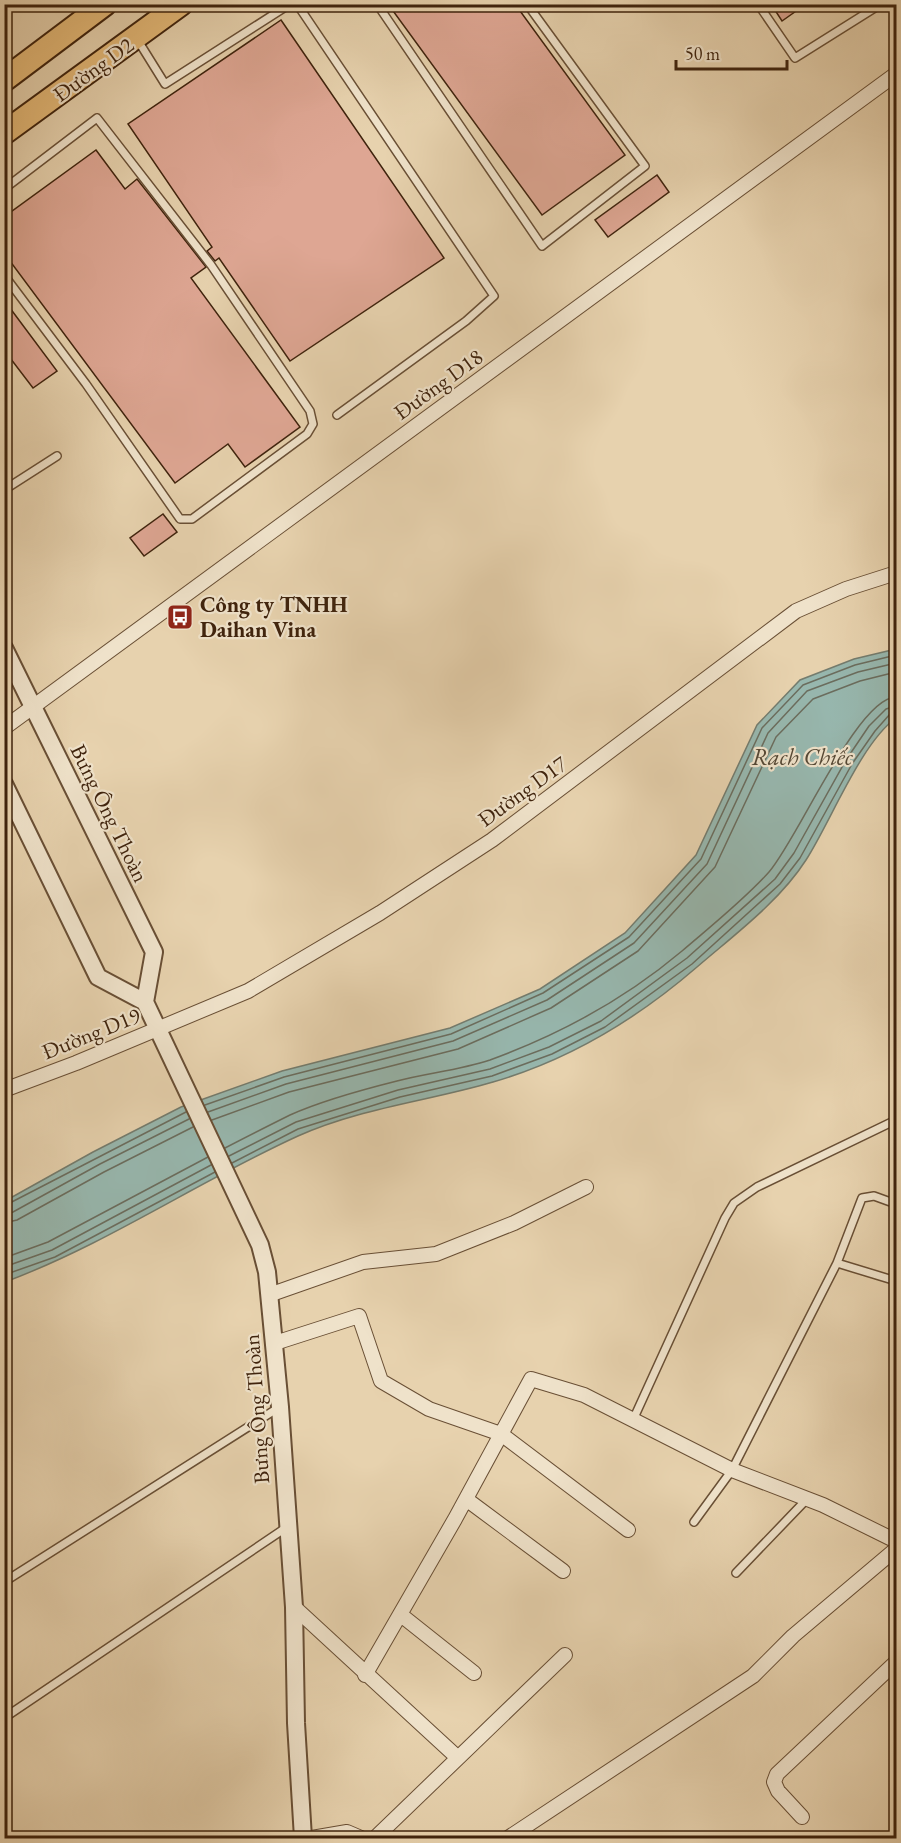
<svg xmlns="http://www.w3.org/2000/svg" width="901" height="1843" viewBox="0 0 901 1843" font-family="'EB Garamond',serif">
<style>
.water{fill:#97b7ae;stroke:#747c6e;stroke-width:1.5}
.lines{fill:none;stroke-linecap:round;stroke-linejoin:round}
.shore{stroke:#6b6d5e;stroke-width:1.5}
.building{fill:#dea693;stroke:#3f230d;stroke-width:1.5}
.service-casing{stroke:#694f35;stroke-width:10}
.minor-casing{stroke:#694f35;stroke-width:16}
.tertiary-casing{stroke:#694f35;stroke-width:20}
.primary-casing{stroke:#3f230d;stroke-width:26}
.service{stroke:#efe2ca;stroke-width:7}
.minor{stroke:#efe2ca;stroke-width:14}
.tertiary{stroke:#efe2ca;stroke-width:16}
.primary{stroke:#e4b977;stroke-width:22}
.labels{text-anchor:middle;stroke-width:4.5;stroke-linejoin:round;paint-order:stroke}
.street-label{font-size:22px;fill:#3f230d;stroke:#efe2ca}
.poi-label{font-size:22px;font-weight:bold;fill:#3f230d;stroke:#efe2ca;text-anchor:start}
.water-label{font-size:24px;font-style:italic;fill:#554835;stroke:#efe2ca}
</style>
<rect width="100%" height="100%" fill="#e7d2ae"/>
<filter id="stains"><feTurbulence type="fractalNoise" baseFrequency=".00333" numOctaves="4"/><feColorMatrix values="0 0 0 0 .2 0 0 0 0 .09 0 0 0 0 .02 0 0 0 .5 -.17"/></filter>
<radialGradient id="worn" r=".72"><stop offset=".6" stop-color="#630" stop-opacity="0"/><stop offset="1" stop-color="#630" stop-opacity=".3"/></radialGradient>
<path class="water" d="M896 649V718C861 743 831 821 806 860 779 902 734 935 697 967 638 1018 569 1060 493 1082 429 1101 360 1108 298 1136 199 1181 107 1244 5 1282V1201L93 1152 181 1107 282 1071 450 1028 540 989 625 933 696 855 757 725 800 680 854 659Z"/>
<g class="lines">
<path class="shore" d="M205 1105 284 1077 451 1034 543 993 629 937 701 859 762 728 803 685 855 665 896 655
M208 1112 286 1084 453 1041 547 1000 634 943 707 864 768 733 807 691 858 672 896 663
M212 1120 289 1092 458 1049 551 1008 638 951 715 867 776 737 813 699 860 681 896 672
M225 1148C246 1137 268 1126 290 1115 319 1102 365 1089 397 1081 428 1073 460 1070 490 1060 561 1034 624 1000 682 951 711 926 744 900 769 872 798 839 857 698 896 697
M229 1156 296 1122 398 1090 490 1069 549 1047 601 1021 687 958 775 879 794 853 846 760 869 726 886 709 896 706
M232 1163 298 1129 400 1097 492 1076 552 1054 605 1027 692 964 780 884 800 858 852 764 875 731 890 714 896 713
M4 1206 186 1112
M4 1214 13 1212 100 1164 189 1119
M4 1223 17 1220 104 1172 193 1127
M4 1258 48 1242 208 1157
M4 1267 52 1250 211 1165
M4 1275 55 1257 215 1172"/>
</g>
<path class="building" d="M388 4H515L625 155 542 215Z
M771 4H806L782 21Z
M281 20 444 258 290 361 219 258 215 261 207 251 212 247 128 124Z
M96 150 125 189 137 179 206 267 191 278 300 427 245 467 228 444 175 483 4 253V217Z
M657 175 669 192 608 237 595 220Z
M4 300 57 371 33 388 4 350Z
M163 514 177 532 144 556 130 538Z"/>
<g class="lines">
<defs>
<path id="service" d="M297 4 494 296 466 321 337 415
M377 4 542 246 645 166 527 4
M758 4 795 58 881 4
M137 39 165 84 290 4
M4 189 97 118 211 265 310 411 313 424 307 434 192 519H180L86 384 4 275
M4 490 57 456
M837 1263 862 1198 874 1196 896 1204
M633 1420 725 1218 734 1203 757 1187 896 1120
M694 1522 732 1470 837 1263 896 1281
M736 1573 807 1499
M4 1582 278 1408
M4 1718 287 1527"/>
<path id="minor" d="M4 728 896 74
M4 1090 76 1063 248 991 380 913 492 840 796 611 846 589 896 573
M269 1295 363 1262 436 1254 514 1223 586 1187
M275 1343 359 1316 381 1381 429 1409 501 1434 628 1530
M466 1499 563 1571
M294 1607 458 1758
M401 1615 474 1673
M365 1675 455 1519 531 1379 584 1395 732 1470 823 1505 896 1541
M802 1817 778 1791 774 1782 777 1774 896 1662
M312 1838 347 1832 361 1838
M375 1838 565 1655
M508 1838 753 1676 793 1636 896 1549"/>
<path id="tertiary" d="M4 648 154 952 145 1002
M4 784 98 977 145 1002 260 1245 267 1272 280 1407 294 1607 296 1723 303 1838"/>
<path id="primary" d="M4 80 105 4
M4 133 181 4"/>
</defs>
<use href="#service" class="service-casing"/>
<use href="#minor" class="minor-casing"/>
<use href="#tertiary" class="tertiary-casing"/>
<use href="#primary" class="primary-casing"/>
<use href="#service" class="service"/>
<use href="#minor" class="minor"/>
<use href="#tertiary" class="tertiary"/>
<use href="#primary" class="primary"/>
</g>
<defs>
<symbol id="bus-square" viewBox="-11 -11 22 22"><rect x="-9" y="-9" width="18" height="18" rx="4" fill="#8f2418" stroke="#efe2ca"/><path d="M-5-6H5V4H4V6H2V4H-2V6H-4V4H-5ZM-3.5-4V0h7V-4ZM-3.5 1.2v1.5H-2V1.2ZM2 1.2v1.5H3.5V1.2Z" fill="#fff"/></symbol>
</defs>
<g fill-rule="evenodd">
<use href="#bus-square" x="165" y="602" width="30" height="30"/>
</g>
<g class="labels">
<g class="street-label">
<text transform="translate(93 69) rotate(-36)" y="8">Đường D2</text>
<text transform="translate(438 384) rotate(-36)" y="8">Đường D18</text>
<text transform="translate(522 791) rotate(-36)" y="8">Đường D17</text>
<text transform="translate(110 813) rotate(64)" y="8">Bưng Ông Thoàn</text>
<text transform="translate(91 1033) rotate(-22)" y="8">Đường D19</text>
<text transform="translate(256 1409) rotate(-94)" y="8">Bưng Ông Thoàn</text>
</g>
<g class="poi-label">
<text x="200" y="612">Công ty TNHH<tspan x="200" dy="25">Daihan Vina</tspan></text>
</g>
<g class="water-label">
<text x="802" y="765">Rạch Chiếc</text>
</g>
</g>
<rect width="901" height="1843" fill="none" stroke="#e7d2ae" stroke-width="24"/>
<rect x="6" y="6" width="889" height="1831" fill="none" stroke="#3f230d" stroke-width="3"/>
<rect x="12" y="12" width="877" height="1819" fill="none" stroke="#3f230d" stroke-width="1.5"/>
<path d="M676 60v9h111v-9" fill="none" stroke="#3f230d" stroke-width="3"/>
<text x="685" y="60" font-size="18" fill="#3f230d" stroke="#efe2ca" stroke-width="4.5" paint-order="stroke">50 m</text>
<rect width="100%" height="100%" filter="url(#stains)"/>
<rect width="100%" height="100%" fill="url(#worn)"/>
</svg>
